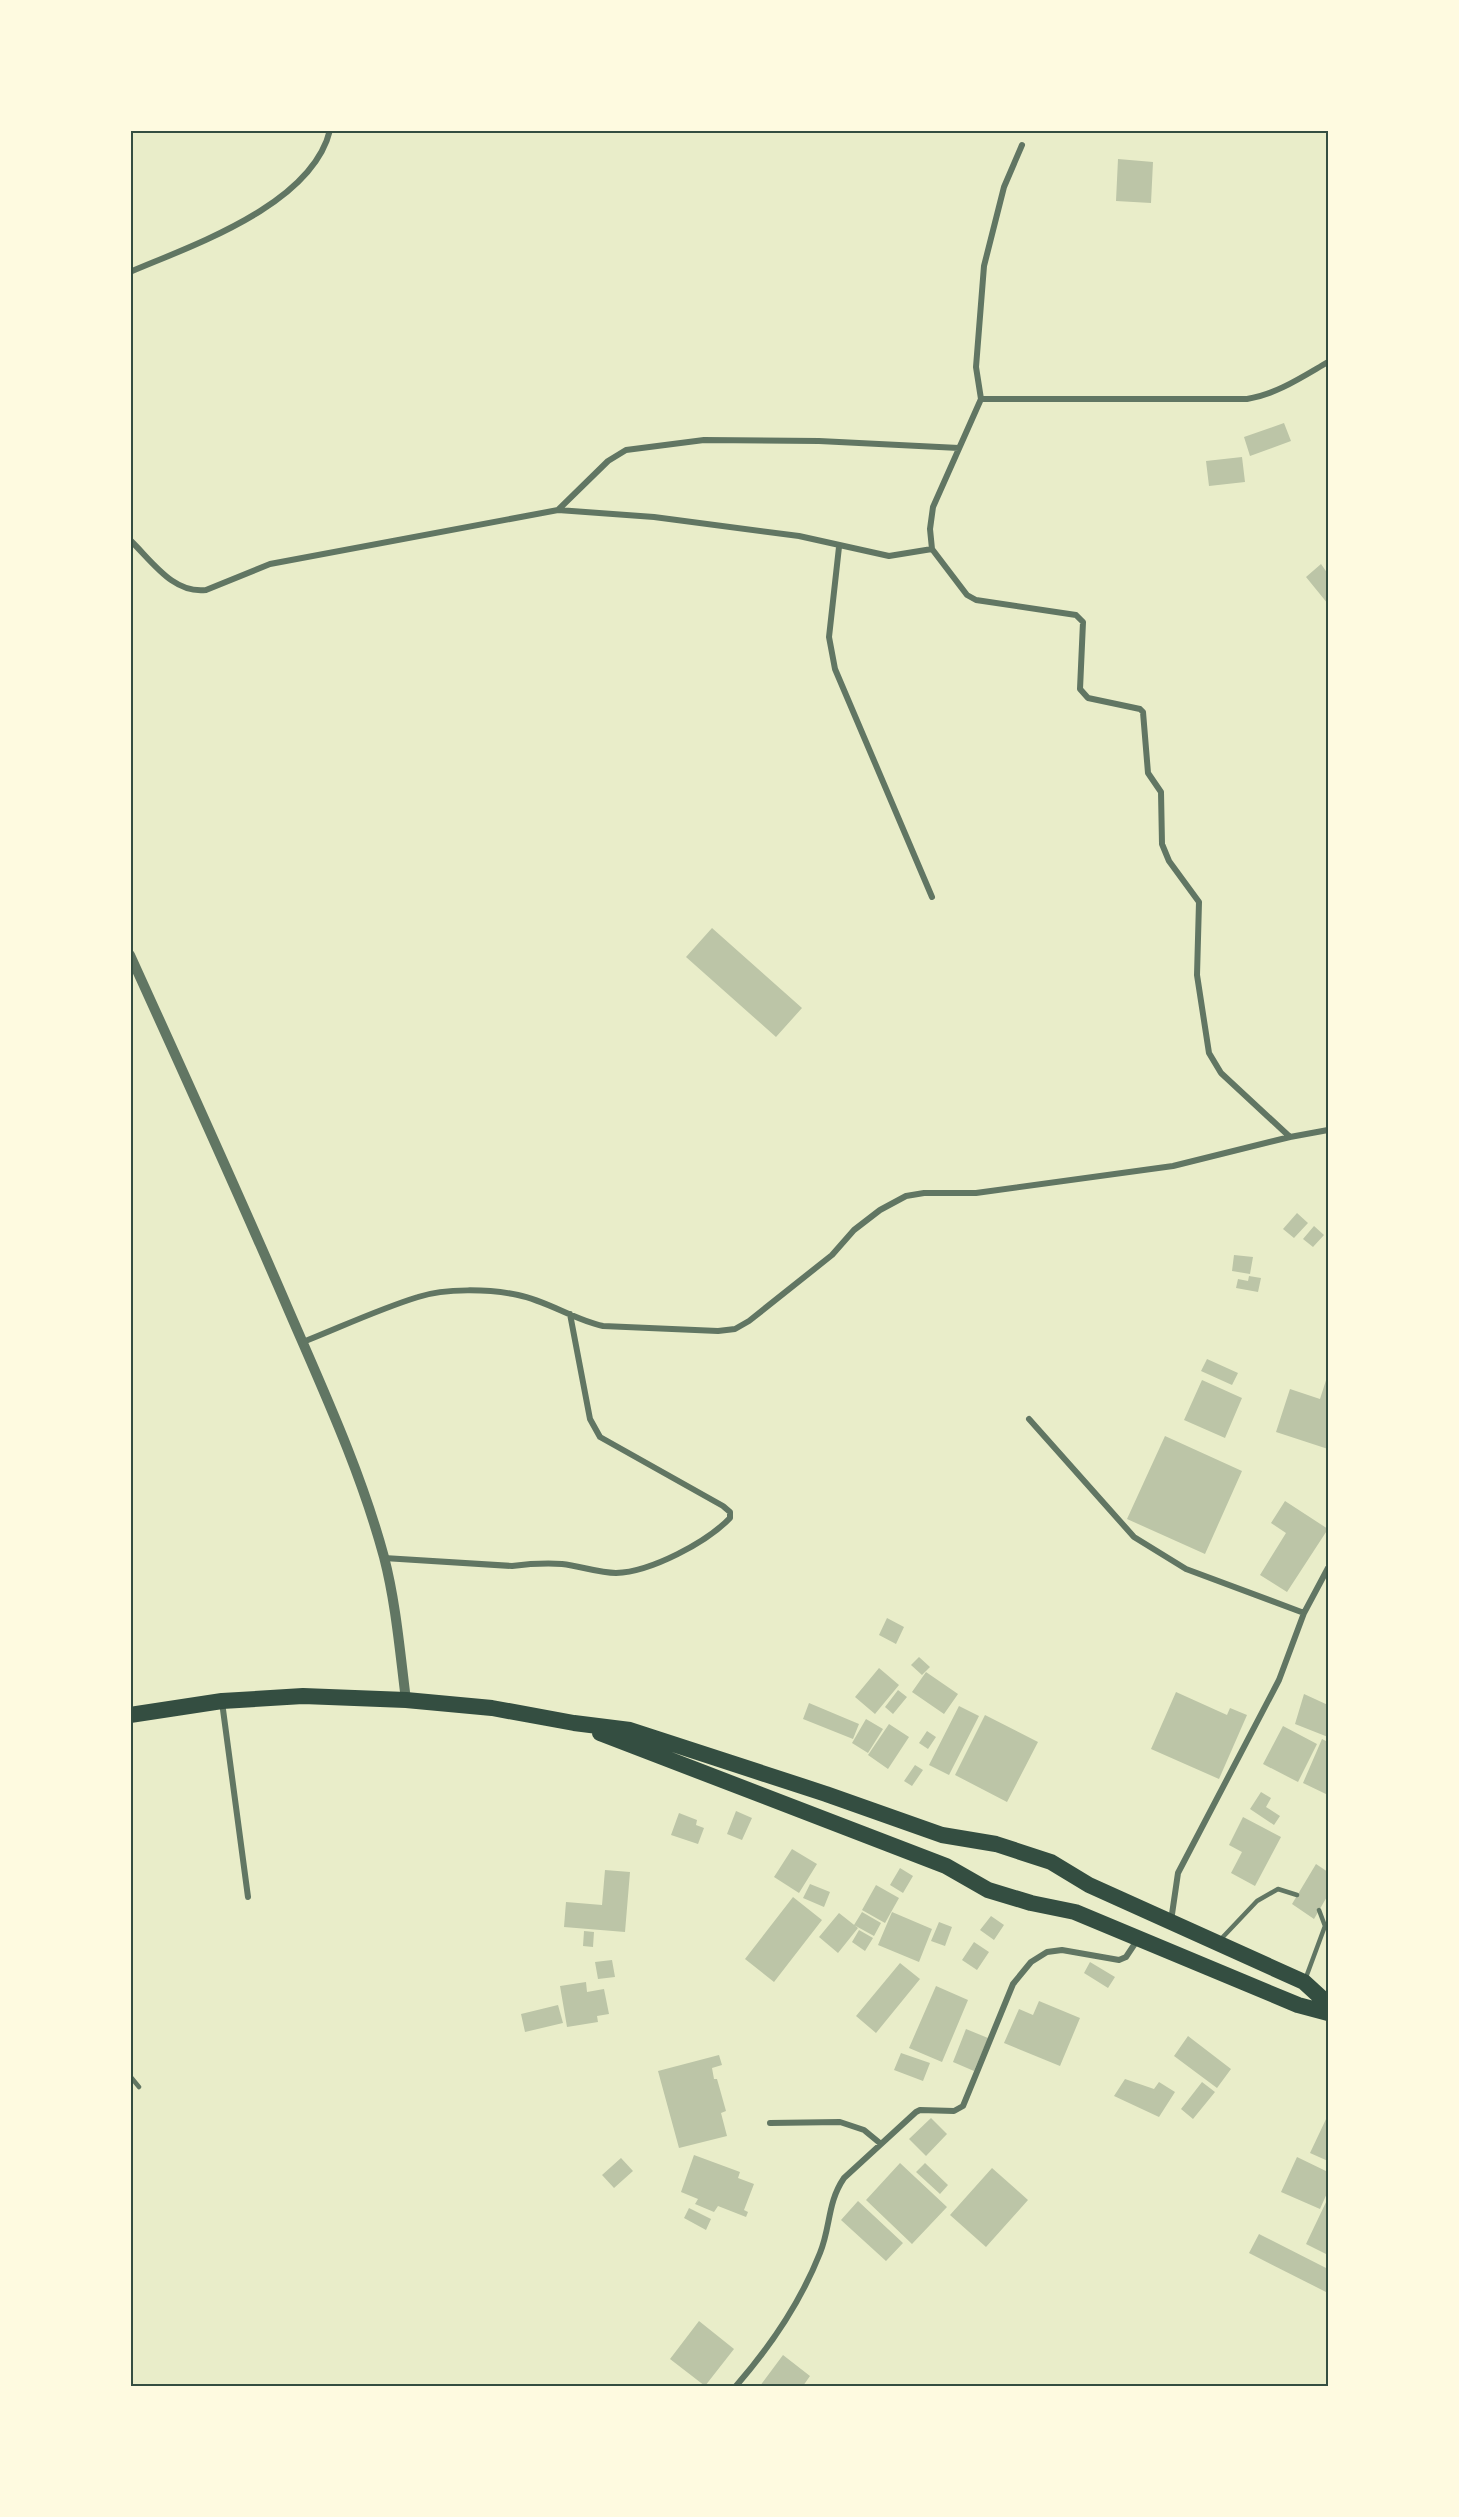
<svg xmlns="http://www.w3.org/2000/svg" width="1459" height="2517" viewBox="0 0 1459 2517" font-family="Roboto,sans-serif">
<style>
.building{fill:#bcc5a7}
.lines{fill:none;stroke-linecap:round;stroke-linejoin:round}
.service{stroke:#617663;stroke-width:4.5}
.minor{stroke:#617663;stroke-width:6}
.tertiary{stroke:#617663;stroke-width:10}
.trunk{stroke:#344e41;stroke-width:16}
.neatline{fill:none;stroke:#344e41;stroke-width:2}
</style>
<rect width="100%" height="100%" fill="#e9edc9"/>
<path class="building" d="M1118 159 1153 162 1151 203 1116 201Z
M1284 423 1291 441 1250 456 1244 437Z
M1242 457 1245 482 1209 486 1206 461Z
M1321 564 1328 574V604L1306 577Z
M712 928 802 1008 776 1037 686 957Z
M1297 1213 1308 1223 1294 1238 1283 1229Z
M1314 1226 1324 1235 1313 1247 1303 1239Z
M1234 1255 1253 1257 1250 1274 1232 1271Z
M1249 1276 1261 1278 1258 1292 1236 1288 1238 1279 1248 1281Z
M1207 1359 1238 1373 1232 1385 1201 1371Z
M1328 1374V1449L1276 1432 1290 1389 1320 1399Z
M1202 1380 1242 1398 1225 1438 1184 1420Z
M1165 1436 1242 1471 1205 1554 1127 1519Z
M1285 1501 1328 1529 1287 1592 1260 1575 1286 1533 1271 1523Z
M887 1618 904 1627 896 1644 879 1635Z
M919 1657 930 1667 922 1675 911 1665Z
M879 1668 899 1685 875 1714 855 1697Z
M926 1672 958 1694 944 1714 912 1692Z
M898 1690 907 1697 893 1714 885 1707Z
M1176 1692 1227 1715 1230 1708 1247 1715 1219 1779 1151 1749Z
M1304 1694 1328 1705V1737L1295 1724Z
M809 1703 859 1724 853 1739 803 1719Z
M959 1706 979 1716 949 1775 929 1765Z
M985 1715 1038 1742 1007 1802 955 1775Z
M866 1719 883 1729 868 1753 852 1743Z
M889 1724 909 1737 888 1769 868 1755Z
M1283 1726 1317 1744 1298 1782 1263 1764Z
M927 1731 936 1737 928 1749 919 1743Z
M1322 1739 1328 1742V1795L1303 1783Z
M915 1765 923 1770 912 1786 904 1781Z
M1261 1792 1271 1798 1266 1807 1280 1816 1274 1825 1250 1809Z
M736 1811 752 1818 742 1840 727 1834Z
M679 1813 697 1820 696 1825 704 1828 698 1844 671 1835Z
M1243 1817 1281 1837 1255 1886 1231 1873 1242 1852 1229 1845Z
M792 1849 817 1864 799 1893 774 1877Z
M1316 1864 1328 1872V1895L1314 1919 1292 1904Z
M900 1868 913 1876 903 1893 890 1885Z
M605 1870 630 1872 625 1932 564 1927 566 1902 602 1905Z
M810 1884 830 1892 824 1907 803 1898Z
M876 1885 899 1898 885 1923 862 1910Z
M793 1897 822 1920 774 1982 745 1959Z
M862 1912 881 1923 874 1936 854 1925Z
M892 1912 932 1929 919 1962 878 1945Z
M839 1913 858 1928 838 1953 819 1937Z
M991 1916 1004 1925 994 1940 980 1930Z
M939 1922 952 1927 945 1946 931 1941Z
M859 1930 873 1938 865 1951 852 1942Z
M584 1931 594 1932 593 1947 583 1946Z
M974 1942 989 1952 977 1970 962 1960Z
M612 1960 615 1977 598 1979 595 1962Z
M1090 1962 1115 1977 1108 1988 1084 1973Z
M900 1963 920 1979 876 2033 856 2016Z
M586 1982 587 1992 604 1989 609 2014 597 2016 598 2022 567 2027 560 1986Z
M936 1986 968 2000 942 2062 909 2048Z
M1039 2001 1080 2018 1060 2066 1004 2043 1019 2009 1033 2015Z
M558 2005 563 2023 525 2032 521 2014Z
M966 2029 988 2038 974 2071 953 2062Z
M1188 2036 1231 2069 1217 2088 1174 2056Z
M901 2053 930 2063 923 2081 894 2070Z
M719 2055 722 2065 712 2068 714 2079H717L726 2111 721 2113 727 2136 679 2148 658 2071Z
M1125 2079 1154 2089 1159 2082 1175 2092 1159 2117 1114 2096Z
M1202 2082 1215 2092 1193 2119 1181 2109Z
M1327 2117 1328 2118V2161L1310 2153Z
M931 2118 947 2134 926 2156 909 2139Z
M694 2155 740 2172 738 2178 754 2184 744 2210 748 2212 746 2217 718 2206 714 2212 695 2204 698 2199 681 2192Z
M1297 2157 1328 2172V2191L1320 2209 1281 2192Z
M621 2158 633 2171 614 2188 602 2175Z
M900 2163 947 2207 912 2244 866 2200Z
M925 2163 948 2185 940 2194 916 2172Z
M992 2168 1028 2200 986 2247 950 2215Z
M1328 2198V2255L1306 2244Z
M858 2201 903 2243 886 2261 841 2220Z
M689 2208 711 2219 706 2230 684 2218Z
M1259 2234 1328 2269V2293L1249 2253Z
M699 2321 734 2349 705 2386 670 2359Z
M783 2355 810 2376 803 2386H760Z"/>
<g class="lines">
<path class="service" d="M1221 1939 1257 1901 1278 1889 1297 1895
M1305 1980 1325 1926 1319 1910
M130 2076 139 2087"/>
<path class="minor" d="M1022 145 1004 187 984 266 976 367 981 399 933 507 930 529 932 549 967 595 976 600 1076 615 1083 622 1080 689 1088 698 1140 709 1143 712 1148 773 1161 792 1162 844 1169 861 1199 902 1197 975 1209 1053 1221 1073 1290 1137
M130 272C193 245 312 205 330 130
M981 399H1247C1277 394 1302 377 1328 362
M558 510 608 461 626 450 704 440 819 441 959 448
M130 540C152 561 173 594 206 590L270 564 558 510 654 517 799 536 889 556 932 549
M839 547 829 637 835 669 932 897
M303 1342C341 1327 379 1309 418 1297 445 1288 490 1289 518 1295 548 1301 574 1320 603 1326L718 1331 735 1329 749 1321 832 1255 854 1230 880 1210 906 1196 924 1193H976L1173 1166 1290 1137 1328 1130
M1029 1419 1134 1537 1186 1569 1304 1613
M384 1558 512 1566C528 1564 545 1563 562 1564 580 1566 599 1573 616 1573 651 1572 707 1542 730 1518V1512L723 1506 600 1437 590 1419 570 1314
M222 1702 248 1897
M1171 1921 1178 1873 1279 1680 1304 1613 1328 1568
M770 2123 840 2122 864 2130 881 2144
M736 2386C770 2347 801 2301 820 2253 831 2226 827 2203 844 2178L916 2112 920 2110 954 2111 963 2106 1013 1984 1031 1962 1047 1952 1062 1950 1119 1960 1126 1957 1138 1939"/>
<path class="tertiary" d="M130 955C184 1074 238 1192 289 1311 324 1392 361 1472 384 1557 396 1603 400 1653 406 1700"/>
<path class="trunk" d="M130 1715 222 1701 303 1696 406 1700 492 1708 574 1723 630 1730 826 1794 942 1835 996 1844 1051 1862 1089 1885 1304 1982 1328 2004
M600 1733 946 1866 988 1890 1031 1903 1075 1912 1298 2005 1328 2013"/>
</g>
<rect width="1459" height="2517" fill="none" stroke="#fefae0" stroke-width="264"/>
<rect x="132" y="132" width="1195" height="2253" class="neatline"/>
</svg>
